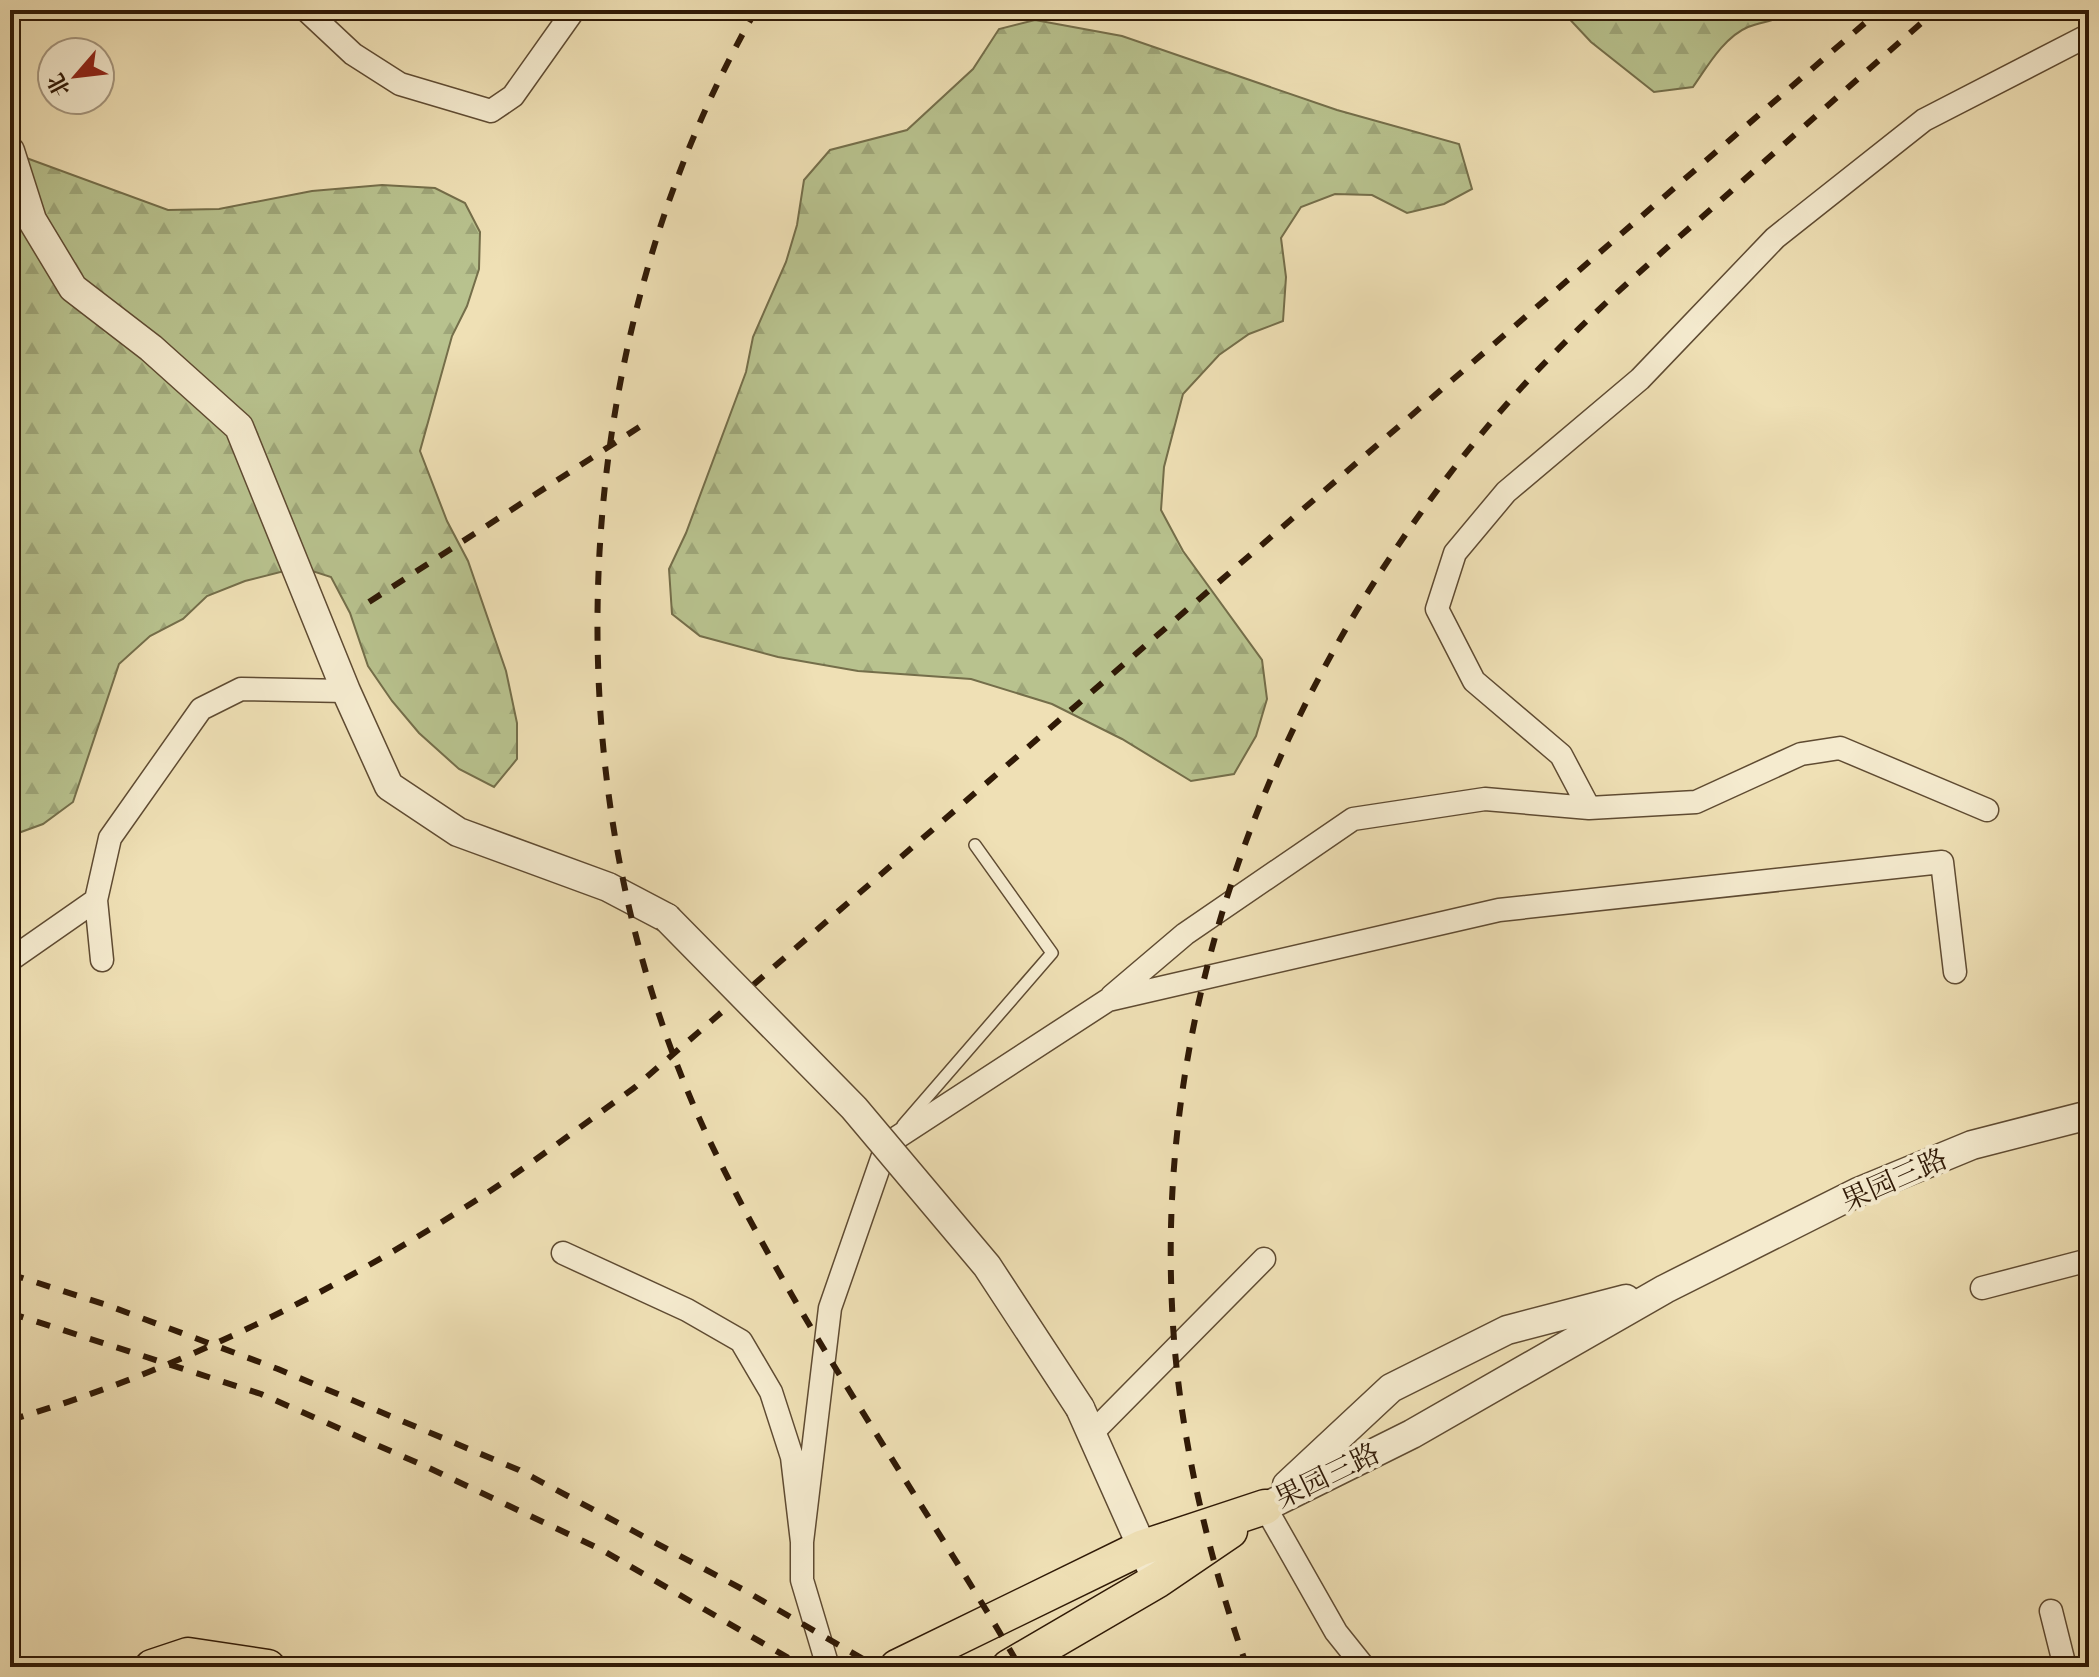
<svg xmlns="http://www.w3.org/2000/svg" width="2099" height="1677" viewBox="0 0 2099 1677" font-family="'IM FELL Double Pica','Noto Serif SC',serif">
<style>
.forest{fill:url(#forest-firs);stroke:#746e4a;stroke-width:2}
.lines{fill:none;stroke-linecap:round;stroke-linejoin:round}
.service-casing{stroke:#5f4b32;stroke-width:14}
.minor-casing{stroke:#5f4b32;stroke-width:25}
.tertiary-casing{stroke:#5f4b32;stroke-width:31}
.primary-casing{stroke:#2f1906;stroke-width:37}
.service{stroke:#f5ebcf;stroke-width:11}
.minor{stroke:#f5ebcf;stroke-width:22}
.tertiary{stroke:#f5ebcf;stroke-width:28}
.primary{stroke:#efe0b5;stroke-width:34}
.rail{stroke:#2f1906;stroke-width:6;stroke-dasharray:14 14;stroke-linecap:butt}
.tertiary-bridge-casing{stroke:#5f4b32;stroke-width:31;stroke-linecap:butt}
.tertiary-bridge{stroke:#f5ebcf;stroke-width:28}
.labels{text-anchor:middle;stroke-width:8;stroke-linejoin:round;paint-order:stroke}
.street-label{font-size:28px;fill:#2f1906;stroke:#f5ebcf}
</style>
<defs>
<pattern id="forest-firs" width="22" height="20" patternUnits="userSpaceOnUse" patternTransform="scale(2)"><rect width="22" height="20" fill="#b8c28e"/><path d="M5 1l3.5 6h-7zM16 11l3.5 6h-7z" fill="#9ea679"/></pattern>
</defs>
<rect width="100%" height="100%" fill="#efe0b5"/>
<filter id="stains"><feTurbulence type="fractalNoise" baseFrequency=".0025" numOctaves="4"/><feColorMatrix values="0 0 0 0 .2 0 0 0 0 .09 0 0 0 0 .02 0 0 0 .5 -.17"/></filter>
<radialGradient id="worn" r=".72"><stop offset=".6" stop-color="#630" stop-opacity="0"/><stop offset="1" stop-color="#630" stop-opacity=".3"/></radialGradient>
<path class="forest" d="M1561 10H1794C1779 21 1764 21 1748 27 1724 37 1707 67 1693 87L1654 92 1591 42Z
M1035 20 1122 36 1337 110 1459 144 1472 189 1444 204 1407 213 1372 195 1335 194 1301 207 1281 238 1286 277 1283 321 1249 334 1219 355 1183 394 1164 467 1161 510 1183 551 1262 660 1267 699 1256 736 1234 774 1191 781 1122 739 1052 704 971 679 858 671 778 657 700 636 672 614 669 569 686 533 746 372 753 337 786 262 797 225 804 180 830 150 907 130 973 69 999 29Z
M10 152 168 210 219 209 312 191 382 185 435 188 465 203 480 232 479 269 467 306 452 336 420 451 447 521 468 561 506 671 517 723V759L494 787 459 769 419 733 392 701 368 666 350 613 331 577 300 567 245 581 207 596 183 619 150 636 119 664 73 802 43 824 10 836Z"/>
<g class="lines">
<defs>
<path id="service" d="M903 1125 1052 953 975 845"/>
<path id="minor" d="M306 10 353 54 400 84 491 111 513 96 574 10
M1589 808 1561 755 1474 681 1437 609 1455 553 1506 492 1640 379 1775 238 1924 120 2089 35
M10 960 96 900
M102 960 96 900 110 838 201 709 241 689 346 691
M1112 996 1185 934 1353 819 1485 799 1589 808 1696 802 1801 754 1840 748 1987 810
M563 1253 687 1310 741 1341 771 1392 792 1457 802 1542V1580L828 1667
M1982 1288 2089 1260
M1093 1432 1264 1259
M1265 1507 1336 1632 1364 1667
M802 1542 830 1308 887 1144 1108 1000 1499 910 1942 862 1955 972
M2051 1611 2065 1667"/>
<path id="tertiary" d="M10 151 32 220 73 288 151 348 239 427 346 691 389 786 458 832 608 887 667 918
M1080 1408 1150 1565
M1287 1485 1391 1388 1507 1330 1626 1299
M1265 1507 1412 1434 1665 1289 1858 1192 1972 1145 2089 1115"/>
<path id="primary" d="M152 1667 188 1655 268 1667
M897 1667 1141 1548 1265 1507
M1009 1667 1158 1580 1230 1531"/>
</defs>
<use href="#service" class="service-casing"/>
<use href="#minor" class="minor-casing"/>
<use href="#tertiary" class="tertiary-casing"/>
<use href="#primary" class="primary-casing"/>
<use href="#service" class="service"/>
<use href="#minor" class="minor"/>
<use href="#tertiary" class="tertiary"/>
<use href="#primary" class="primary"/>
<path class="rail" d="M756 10C561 351 543 806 718 1158 805 1335 921 1497 1020 1667
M369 602 644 424
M10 1274 104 1304 278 1369 519 1470 742 1589 877 1667
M10 1313 261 1394 427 1467 602 1550 804 1667
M10 1420C175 1372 330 1294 475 1201 529 1166 581 1126 634 1088L1880 10
M1247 1667C1207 1553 1177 1427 1172 1306 1156 979 1289 658 1499 413 1563 338 1637 274 1710 210 1785 143 1860 77 1936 10"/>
<defs>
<path id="tertiary-bridge" d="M667 918 854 1108 987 1266 1080 1408"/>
</defs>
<use href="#tertiary-bridge" class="tertiary-bridge-casing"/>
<use href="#tertiary-bridge" class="tertiary-bridge"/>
</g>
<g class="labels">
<g class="street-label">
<text transform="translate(1894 1179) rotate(-24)" y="10">果园三路</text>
<text transform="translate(1327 1475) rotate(-26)" y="10">果园三路</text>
</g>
</g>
<rect width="2099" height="1677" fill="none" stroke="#efe0b5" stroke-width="40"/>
<rect x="12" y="12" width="2075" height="1653" fill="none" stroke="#2f1906" stroke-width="4"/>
<rect x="20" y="20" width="2059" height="1637" fill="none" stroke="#2f1906" stroke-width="2"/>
<g transform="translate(76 76) rotate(242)"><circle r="38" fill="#f5ebcf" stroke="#a6977f" stroke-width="2"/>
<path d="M0-6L14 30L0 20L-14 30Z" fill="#8f2418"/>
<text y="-12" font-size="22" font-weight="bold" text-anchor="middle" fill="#2f1906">北</text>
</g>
<rect width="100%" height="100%" filter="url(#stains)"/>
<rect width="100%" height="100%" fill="url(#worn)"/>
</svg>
